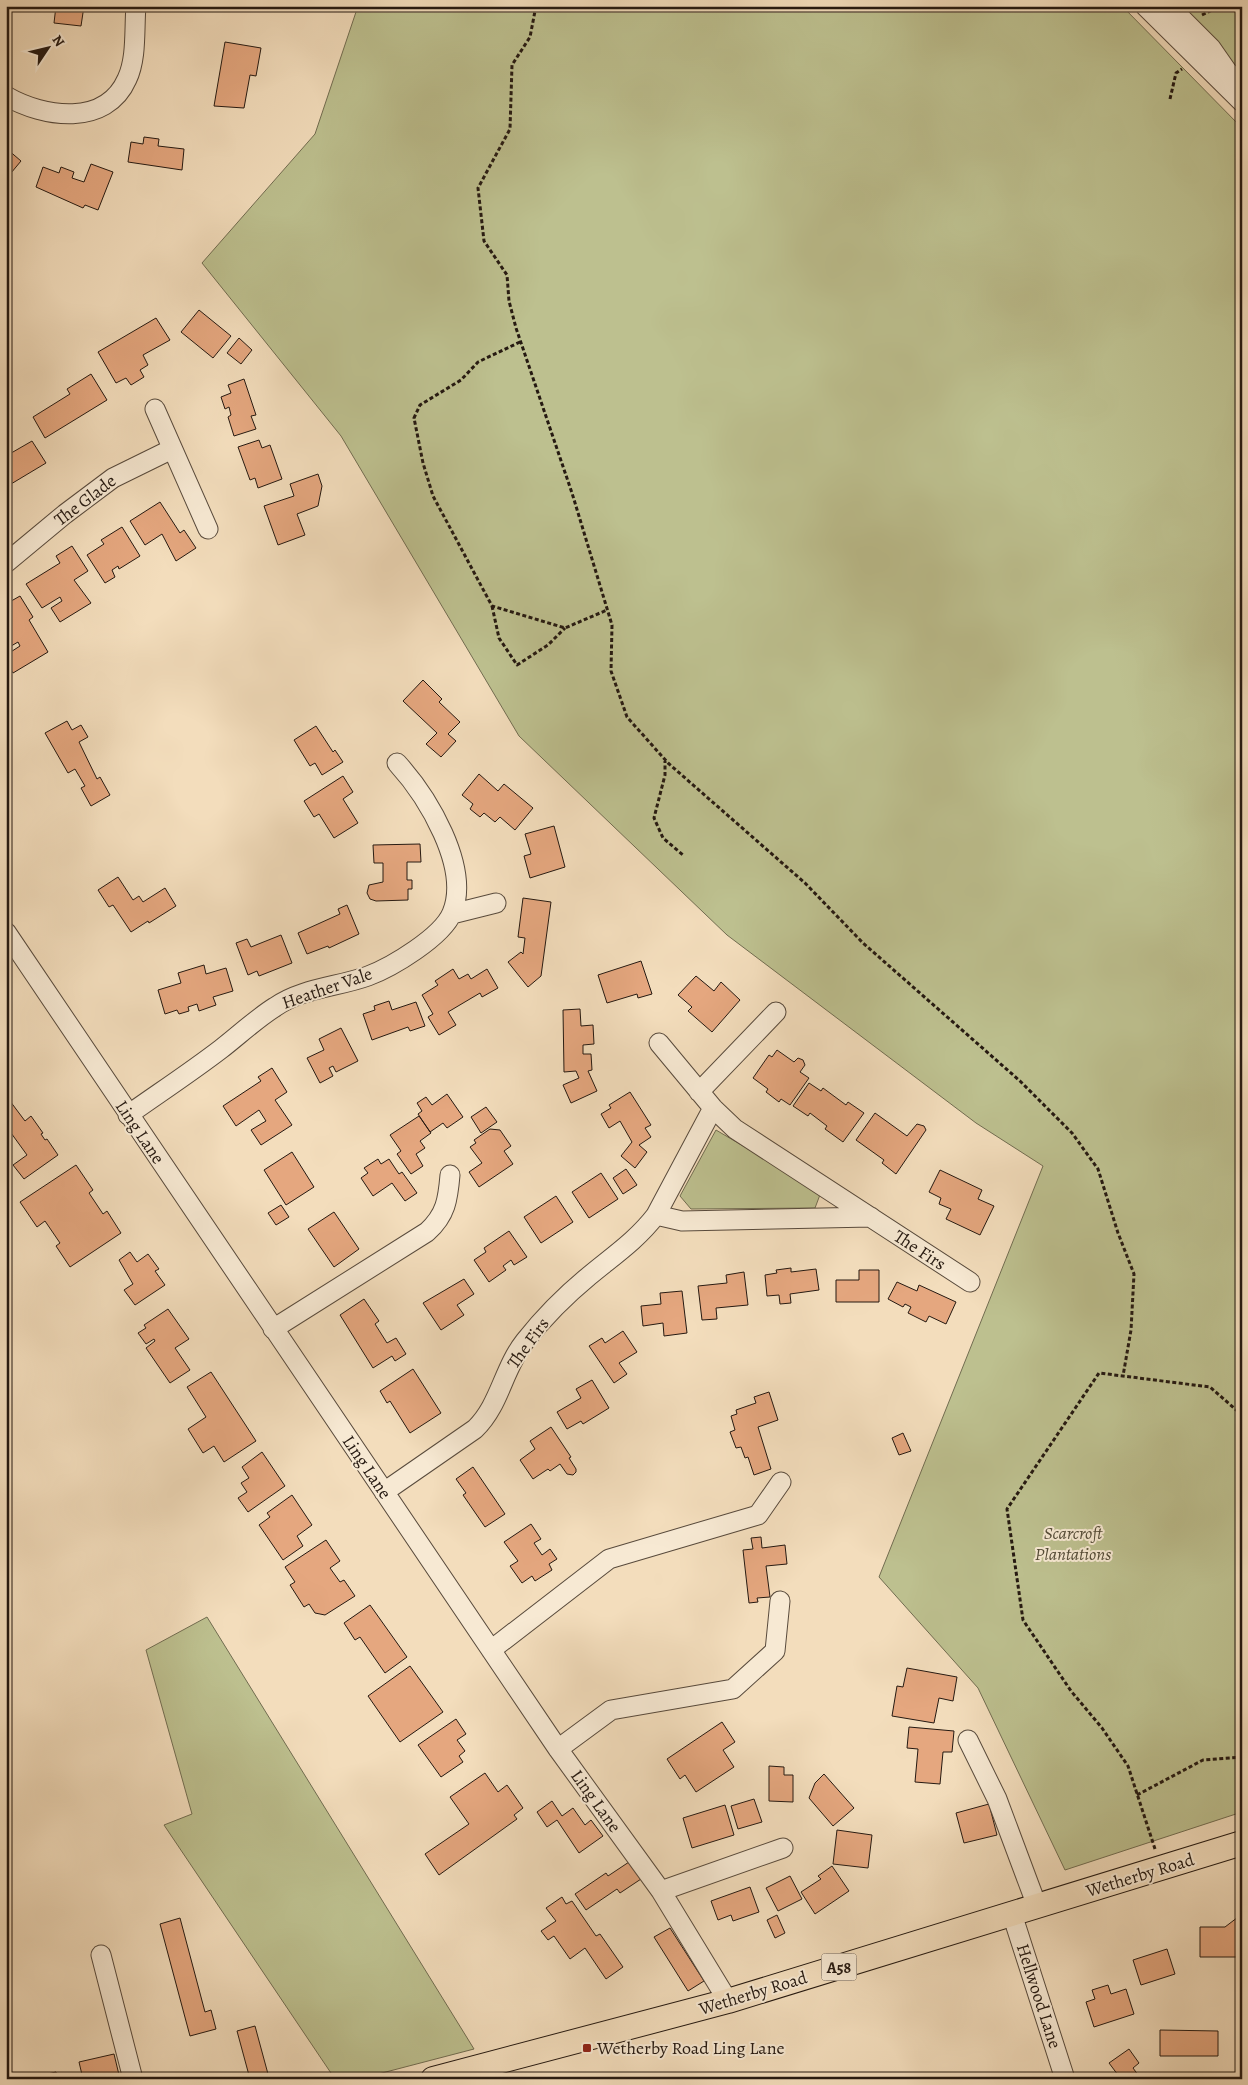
<svg xmlns="http://www.w3.org/2000/svg" width="1248" height="2085" viewBox="0 0 1248 2085" font-family="Alegreya,serif">
<style>
.green{fill:#bdc08f;stroke:#716c50}
.building{fill:#e5a77f;stroke:#251911}
.lines{fill:none;stroke-linecap:round;stroke-linejoin:round}
.minor-casing{stroke:#584a3c;stroke-width:21}
.major-casing{stroke:#251911;stroke-width:26}
.path{stroke:#251911;stroke-width:3;stroke-dasharray:4 2.5;stroke-linecap:butt}
.minor{stroke:#f7e9d3;stroke-width:19}
.major{stroke:#f3ddbc;stroke-width:24}
.poi-dot{fill:#8f2418;stroke:#f7e9d3;stroke-width:2}
.labels{text-anchor:middle;stroke-width:4;stroke-linejoin:round;paint-order:stroke}
.shield{fill:#f7e9d3;stroke:#64574b;stroke-width:1}
.shield-label{font-size:16px;font-weight:bold;fill:#251911}
.street-label{font-size:18px;fill:#251911;stroke:#f7e9d3}
.park-label{font-size:18px;font-style:italic;fill:#534b37;stroke:#f7e9d3}
.poi-label{font-size:18px;fill:#251911;stroke:#f7e9d3;text-anchor:start}
</style>
<rect width="100%" height="100%" fill="#f3ddbc"/>
<filter id="stains"><feTurbulence type="fractalNoise" baseFrequency=".004" numOctaves="4"/><feColorMatrix values="0 0 0 0 .2 0 0 0 0 .09 0 0 0 0 .02 0 0 0 .5 -.17"/></filter>
<radialGradient id="worn" r=".72"><stop offset=".6" stop-color="#630" stop-opacity="0"/><stop offset="1" stop-color="#630" stop-opacity=".3"/></radialGradient>
<path class="green" d="M358 6H1122L1242 128V1812L1065 1870 978 1688 879 1577 1043 1166 976 1123 727 935 519 736 341 436 202 263 315 134Z
M1158 6H1242V90Z
M716 1130 821 1192 815 1208 691 1209 680 1196Z
M207 1617 474 2049 359 2079H335L164 1825 192 1814 146 1650Z"/>
<path class="building" d="M56 6H84L81 26 54 23Z
M225 42 261 48 256 76 250 75 244 108 214 106Z
M144 137 159 139 158 146 184 149 182 170 128 162 131 142 143 144Z
M7 149 21 161 6 179V150Z
M91 164 113 172 98 210 85 205 83 208 36 187 43 167 59 173 61 167 74 172 72 178 84 182Z
M199 310 231 336 213 358 181 332Z
M156 318 170 340 143 355 148 365 140 370 144 377 131 385 126 378 116 383 98 352Z
M239 338 252 350 241 364 227 353Z
M91 374 107 400 45 438 33 417 70 394 67 389Z
M244 379 256 415 251 416 256 429 234 436 228 417 231 415 229 407 225 409 221 397 231 393 228 385Z
M259 440 262 448 270 445 282 479 258 488 255 478 250 480 238 447Z
M32 441 46 463 6 487V456Z
M318 474 322 486 318 506 297 514 305 535 278 545 264 506 294 496 290 484Z
M160 502 180 533 184 530 196 548 176 561 162 534 145 545 130 521Z
M122 527 140 556 119 569 118 566 112 570 115 577 105 583 87 555 104 544 101 540Z
M72 546 88 571 74 580 91 603 60 622 51 608 62 601 60 597 42 608 26 584 60 563 56 556Z
M20 596 33 617 29 620 48 652 13 673 6 661V655L20 646 18 642 6 649V615L10 612 6 604Z
M423 680 442 699 439 702 460 722 448 734 456 741 441 757 426 744 437 733 403 701Z
M67 721 72 730 81 725 88 737 79 742 97 779 100 777 110 795 91 806 81 788 85 786 75 769 68 773 45 733Z
M316 726 333 752 335 750 343 762 322 775 315 763 310 766 294 740Z
M479 774 498 791 504 784 533 808 515 830 500 817 495 822 484 813 480 817 470 809 473 804 462 795Z
M343 776 353 792 343 799 358 823 334 838 319 814 314 817 304 801Z
M554 826 565 867 530 878 524 856 531 854 525 834Z
M420 844 421 862H407V880H412V889H408V900L376 901 370 899 367 893 369 885 383 882V863H374L373 845Z
M118 877 133 900 139 896 143 902 165 888 176 906 149 923 148 921 131 932 113 905 109 907 98 890Z
M523 898 551 902 541 976 528 987 508 962 521 952 523 954 525 938 518 937Z
M347 905 359 934 329 948 328 946 307 954 298 933 340 914 338 909Z
M281 935 292 963 259 976 257 971 248 975 236 943 247 939 251 947Z
M641 961 652 994 638 998 637 994 607 1003 598 975Z
M204 965 206 974 226 968 233 991 213 997 216 1005 199 1011 197 1004 188 1007 189 1011 179 1014 177 1010 165 1014 158 990 181 983 178 973Z
M453 969 459 979 468 974 471 979 487 969 498 988 482 997 480 993 448 1012 456 1025 439 1035 428 1017 433 1014 422 995 438 985 435 981Z
M696 976 714 991 721 982 740 1000 712 1032 688 1011 692 1007 678 995Z
M389 1001 392 1010 416 1002 425 1026 410 1031 408 1027 372 1040 363 1014 375 1010 374 1006Z
M580 1009 581 1026 593 1025 594 1044 583 1045V1054H591L592 1070 588 1071 597 1091 571 1103 563 1085 579 1078 576 1071 564 1072 563 1010Z
M341 1028 358 1061 336 1072 333 1066 329 1068 333 1076 320 1083 307 1058 324 1050 319 1039Z
M777 1050 794 1062 798 1058 803 1060 805 1065 800 1072 809 1078 790 1105 781 1099 779 1102 766 1092 768 1089 753 1078 769 1055 772 1057Z
M272 1068 287 1092 275 1100 292 1125 261 1145 251 1130 266 1121 259 1110 236 1126 223 1106 261 1081 258 1077Z
M809 1083 821 1091 823 1088 846 1105 848 1102 864 1113 843 1142 825 1129 827 1126 810 1113 808 1116 793 1106Z
M630 1092 651 1125 645 1128 651 1137 639 1145 647 1152 635 1168 621 1156 632 1142 620 1121 609 1128 601 1114 611 1108 609 1105Z
M447 1094 463 1117 447 1128 443 1123 430 1132 418 1114 422 1111 417 1103 426 1097 432 1105Z
M10 1101 25 1121 31 1116 43 1133 41 1134 45 1140 47 1139 58 1155 24 1179 13 1165 27 1155 6 1126V1104Z
M486 1107 497 1122 481 1133 471 1117Z
M875 1113 907 1136 917 1124 924 1126 926 1130 896 1174 882 1163 884 1160 856 1140Z
M419 1116 431 1133 420 1141 425 1148 416 1154 423 1166 411 1174 397 1154 401 1151 390 1135Z
M490 1129 500 1130 511 1146 504 1151 513 1164 479 1187 469 1172 482 1163 470 1147 476 1143 474 1140Z
M292 1152 314 1187 286 1205 264 1170Z
M378 1159 381 1164 389 1159 399 1174 402 1172 417 1193 405 1201 392 1183 373 1196 361 1178 368 1173 364 1168Z
M76 1165 93 1190 89 1193 103 1214 107 1211 121 1233 70 1267 56 1246 60 1243 45 1221 37 1227 20 1202Z
M626 1169 637 1185 623 1194 613 1178Z
M940 1170 982 1190 978 1199 994 1206 980 1235 946 1219 951 1209 939 1204 941 1198 929 1192Z
M601 1173 618 1199 589 1218 572 1192Z
M556 1196 573 1222 541 1243 524 1217Z
M281 1205 289 1217 276 1225 268 1213Z
M334 1212 359 1249 334 1267 308 1229Z
M509 1231 527 1257 514 1265 511 1260 503 1266 506 1270 489 1282 474 1260 486 1252 484 1248Z
M130 1252 137 1262 148 1254 159 1269 155 1271 165 1285 135 1305 124 1290 133 1284 119 1260Z
M791 1268V1272L816 1269 819 1290 790 1294 791 1303 780 1304 779 1295 767 1296 765 1275 777 1273 776 1270Z
M859 1270H879V1302H836V1280H859Z
M744 1272 748 1305 716 1308 717 1319 702 1320 698 1286 727 1283 726 1275Z
M464 1279 474 1294 457 1305 464 1315 441 1330 423 1303Z
M897 1282 917 1291 919 1285 956 1302 946 1324 929 1316 926 1322 908 1313 911 1307 905 1304 903 1307 888 1299Z
M682 1291 687 1333 664 1336 663 1323 643 1326 641 1306 661 1304 660 1293Z
M364 1299 379 1321 375 1324 387 1343 396 1338 406 1354 395 1361 392 1356 373 1368 340 1315Z
M168 1309 189 1339 175 1348 190 1370 170 1383 146 1348 155 1341 154 1339 146 1344 138 1333 146 1328 144 1325Z
M623 1331 637 1352 619 1363 627 1374 614 1383 589 1346 602 1338 605 1343Z
M413 1369 441 1413 410 1433 390 1401 387 1403 380 1391Z
M211 1372 256 1441 224 1462 214 1446 203 1453 188 1429 206 1417 187 1387Z
M592 1380 609 1408 583 1424 581 1421 567 1429 557 1412 581 1398 576 1389Z
M769 1392 778 1420 758 1427 771 1469 754 1475 748 1457 745 1458 741 1447 736 1448 730 1432 735 1430 731 1416 737 1414 736 1410 756 1403 754 1397Z
M551 1427 571 1457 569 1458 576 1469V1472L573 1475 567 1474 560 1464 550 1471 548 1469 533 1479 520 1460 535 1449 530 1441Z
M903 1433 911 1451 899 1455 892 1438Z
M262 1452 285 1486 248 1512 238 1498 247 1492 241 1483 249 1478 242 1467Z
M473 1467 505 1514 485 1527 463 1495 466 1493 456 1479Z
M292 1495 312 1525 297 1536 303 1546 283 1560 259 1525 270 1517 267 1513Z
M531 1524 541 1539 534 1543 542 1555 550 1549 557 1559 549 1564 552 1570 535 1581 532 1576 522 1583 510 1566 518 1561 504 1542Z
M761 1537 762 1548 785 1545 787 1564 766 1566 770 1597 757 1598 758 1602 749 1603 743 1550 753 1549 751 1538Z
M326 1540 340 1561 330 1568 340 1582 344 1580 355 1596 325 1615 315 1613 309 1604 304 1607 290 1585 295 1582 285 1567Z
M370 1605 407 1657 385 1673 360 1637 355 1640 344 1623Z
M410 1666 443 1712 400 1742 368 1696Z
M907 1668 957 1677 953 1701 939 1698 934 1723 892 1716 897 1686 903 1687Z
M456 1719 466 1734 457 1740 465 1751 459 1756 463 1762 441 1777 418 1745Z
M722 1722 735 1742 723 1750 734 1767 696 1792 685 1775 680 1779 667 1759Z
M909 1727 954 1731 952 1752H943L940 1784 915 1782 918 1749 907 1748Z
M769 1766 784 1767V1775H793V1802L769 1801Z
M485 1773 498 1792 507 1785 523 1808 514 1815 517 1819 439 1875 425 1854 469 1824 450 1797Z
M824 1774 854 1808 833 1826 809 1798 815 1783Z
M754 1799 762 1822 738 1829 731 1806Z
M552 1801 562 1816 573 1808 585 1825 591 1820 603 1836 579 1853 557 1820 547 1827 537 1812Z
M989 1804 997 1835 964 1843 956 1813Z
M725 1805 734 1835 692 1848 683 1818Z
M837 1830 872 1835 868 1868 833 1864Z
M629 1862 641 1879 620 1893 617 1889 586 1910 575 1894 606 1873 608 1876Z
M832 1866 849 1891 815 1914 801 1892 821 1879 818 1876Z
M790 1876 802 1899 778 1911 766 1888Z
M750 1887 759 1912 733 1921 731 1915 718 1920 711 1901Z
M562 1897 566 1904 572 1901 596 1936 600 1934 623 1967 606 1979 585 1948 570 1959 554 1936 548 1940 541 1931 556 1921 546 1908Z
M1242 1914 1241 1957H1200V1927H1225Z
M777 1915 785 1933 775 1938 767 1920Z
M180 1918 205 2012 211 2010 216 2029 190 2036 160 1924Z
M670 1928 704 1981 688 1991 654 1937Z
M1167 1949 1175 1974 1141 1985 1133 1960Z
M1108 1985 1111 1994 1126 1989 1134 2014 1094 2027 1086 2002 1095 1999 1092 1990Z
M255 2026 268 2074 250 2079 237 2031Z
M1160 2030 1218 2031V2056H1160Z
M1129 2049 1139 2063 1133 2068 1141 2079H1121L1109 2063Z
M114 2054 120 2079H83L79 2062Z
M56 2072 57 2076 68 2074 70 2079H26Z"/>
<g class="lines">
<defs>
<path id="minor" d="M1145 6 1242 102
M1169 6 1211 48 1227 71 1241 85
M6 96C44 118 106 127 127 79 137 58 134 29 136 6
M155 409 208 529
M6 563 65 514 113 478 172 449
M452 914 496 903
M6 932 558 1749 661 1891 728 2001
M659 1043 713 1108 735 1129 970 1282
M699 1092 776 1012
M128 1115C159 1093 191 1072 221 1049 239 1035 256 1019 275 1007 302 988 338 987 368 976 392 967 442 937 452 913 471 867 427 796 397 763
M656 1215 713 1108
M273 1329 427 1232C446 1215 448 1199 450 1175
M384 1492 475 1429C500 1405 503 1369 525 1341 544 1317 566 1295 589 1276 613 1256 637 1240 656 1215L682 1221 871 1217
M491 1650 609 1559 758 1515 781 1482
M968 1740 997 1799 1037 1906
M558 1749 611 1710 733 1689 775 1651 780 1601
M661 1891 783 1848
M1012 1914 1065 2079
M101 1955 133 2079"/>
<path id="major" d="M433 2079 728 2001 1242 1843"/>
</defs>
<use href="#minor" class="minor-casing"/>
<use href="#major" class="major-casing"/>
<path class="path" d="M536 6 530 37 512 65 510 129 478 188 484 241 507 275 509 301 516 328 572 493 612 625 611 671 627 717 668 763 805 883 863 943 1020 1081 1072 1133 1098 1169 1118 1233 1134 1274 1131 1330 1123 1376
M1202 15 1220 6
M1170 99 1176 73 1182 69
M520 342 478 362 461 380 420 405 414 418 423 463 433 496 492 606 565 628 607 610
M492 606 499 638 517 665 548 645 565 628
M665 759V775L654 818 663 838 683 855
M1137 1795 1203 1760 1242 1757
M1155 1849 1128 1766 1102 1728 1071 1691 1023 1620 1007 1509 1099 1373 1210 1387 1242 1415"/>
<use href="#minor" class="minor"/>
<use href="#major" class="major"/>
</g>
<rect class="poi-dot" x="582" y="2043" width="10" height="10" rx="2.5"/>
<g class="labels">
<rect class="shield" x="821.5" y="1953.5" width="35" height="27" rx="4"/>
<g class="shield-label">
<text x="839" y="1973">A58</text>
</g>
<g class="street-label">
<text transform="translate(85 500) rotate(-37)" y="6">The Glade</text>
<text transform="translate(327 988) rotate(-19)" y="6">Heather Vale</text>
<text transform="translate(140 1132) rotate(56)" y="6">Ling Lane</text>
<text transform="translate(920 1250) rotate(33)" y="6">The Firs</text>
<text transform="translate(528 1343) rotate(-54)" y="6">The Firs</text>
<text transform="translate(367 1467) rotate(56)" y="6">Ling Lane</text>
<text transform="translate(596 1801) rotate(54)" y="6">Ling Lane</text>
<text transform="translate(1140 1875) rotate(-17)" y="6">Wetherby Road</text>
<text transform="translate(753 1993) rotate(-17)" y="6">Wetherby Road</text>
<text transform="translate(1039 1996) rotate(72)" y="6">Hellwood Lane</text>
</g>
<g class="park-label">
<text x="1073" y="1539">Scarcroft<tspan x="1073" dy="21">Plantations</tspan></text>
</g>
<g class="poi-label">
<text x="597" y="2054">Wetherby Road Ling Lane</text>
</g>
</g>
<rect width="1248" height="2085" fill="none" stroke="#f3ddbc" stroke-width="25"/>
<rect x="8" y="8" width="1233" height="2070" fill="none" stroke="#251911" stroke-width="2.5"/>
<rect x="12" y="12" width="1223" height="2060" fill="none" stroke="#251911"/>
<g transform="translate(48 48) rotate(55)" stroke="#f7e9d3" stroke-width="4" paint-order="stroke">
<path d="M0-4L9 19L0 12L-9 19Z" fill="#251911"/>
<text y="-8" font-size="14" font-weight="bold" text-anchor="middle" fill="#251911">N</text>
</g>
<rect width="100%" height="100%" filter="url(#stains)"/>
<rect width="100%" height="100%" fill="url(#worn)"/>
</svg>
